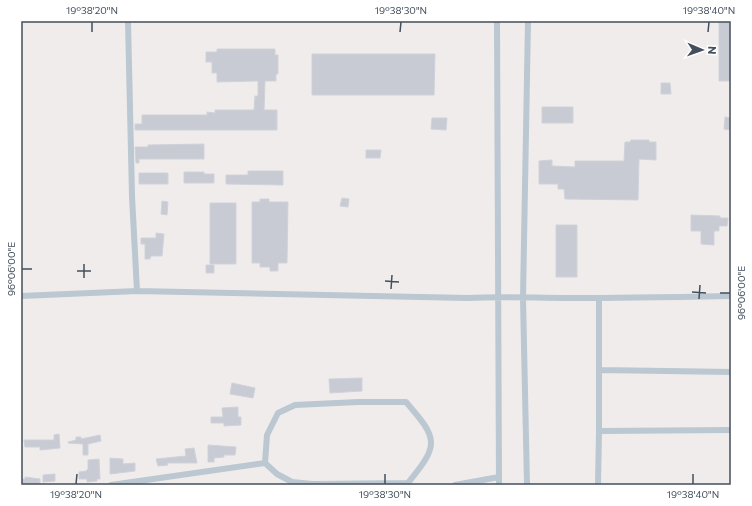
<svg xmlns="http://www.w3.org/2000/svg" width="752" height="506" viewBox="0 0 752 506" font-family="Commissioner,sans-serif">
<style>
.building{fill:#c8cbd3;stroke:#d0d2d9}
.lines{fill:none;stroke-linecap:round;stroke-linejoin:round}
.minor{stroke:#bbc7d1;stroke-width:6}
.ticks{fill:none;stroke:#434f5c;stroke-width:1.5}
.neatline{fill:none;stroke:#434f5c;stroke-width:1.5}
.ticks-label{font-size:10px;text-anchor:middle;fill:#434f5c}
</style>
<rect width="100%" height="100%" fill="#f0ecec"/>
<path class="building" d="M719 21H731V81H719Z
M217 49H275V55H278V74H276V81H265L264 110H277V130H135V124H142V115H207V112L215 113V110H254L255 96H258V81L217 82V73H212V62H206V52H217Z
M312 54H435L434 95H312Z
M661 83H670L671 94H661Z
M542 107H573V123H542Z
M725 117 731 118 730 130 724 129Z
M432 118H447L446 130 431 129Z
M631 140H649V142H656V160L639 159 638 200 565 199 564 189H558V184H539V161L552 160V166L575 167V161H624L625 142H630Z
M204 144V159H139V163H136L135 147H148V145Z
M366 150H381L380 158H366Z
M248 171H283V185L226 184V175H248Z
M184 172H204V174H214V183H184Z
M139 173H168V184H139Z
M342 198 349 199 348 207 340 206Z
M260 199H269V202H288L287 263H278V271H270V267H260V263H252V202H260Z
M162 201 168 202 167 215 161 214Z
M210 203H236V264H210Z
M691 215 720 216V218H728L727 226H719V231H714V245L701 244V231H691Z
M556 225H577V277H556Z
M156 233 164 234 162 256H151L150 259H145V244H141V238H156Z
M206 265H214V273H206Z
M362 378V391L330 393 329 379Z
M232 383 255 388 253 398 230 394Z
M238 407V417H241V425L224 426V423H211V417H223L222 408Z
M59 434 60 448 40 450V447H25L24 440H54V435Z
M100 435 101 441 88 444V455H83V444L68 443V442L76 440V437H81V439Z
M208 445 236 447 235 455H224V457L214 458V462H208Z
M194 448 197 463H167L168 465 158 466 156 459 186 456 185 449Z
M110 458 123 459V464L135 463V471L110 474Z
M99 459 100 479H97V481L87 482V479H79V472L86 471 88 469V460Z
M55 474V481L43 482V475Z
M25 477 40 479V485L21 484V479H25Z"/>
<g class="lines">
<path class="minor" d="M128 21 132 196 137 291
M497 21 499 485
M21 296 137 291 468 298C502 296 535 298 569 298 623 298 677 297 731 296
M599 298V431L731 430
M600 370 731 372
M358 402H406C438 439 440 444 408 483L312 484 292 482 277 474 265 463 267 435 278 413 295 405Z
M111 485 265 463
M455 485 499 477
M527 485 523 298 528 21
M598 485 599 431"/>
</g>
<path class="ticks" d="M92 32V22M400 32 401 22M708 32 709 22M22 269H32M77 271H91M84 278V264M385 281 399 282M391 289 392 275M692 292 706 293M720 293H730M699 299 700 285M76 484 77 474M385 484V474M693 484V474"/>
<rect width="752" height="506" fill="none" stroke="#ffffff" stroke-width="44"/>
<g transform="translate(702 50) rotate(92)" stroke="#ffffff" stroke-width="3" paint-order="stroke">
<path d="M0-3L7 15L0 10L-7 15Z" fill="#434f5c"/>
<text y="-6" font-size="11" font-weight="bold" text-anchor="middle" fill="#434f5c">N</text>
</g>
<rect x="22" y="22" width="708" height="462" class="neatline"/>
<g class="ticks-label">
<text x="92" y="14">19°38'20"N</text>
<text x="401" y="14">19°38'30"N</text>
<text x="709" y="14">19°38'40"N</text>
<text transform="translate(11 269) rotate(-90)" y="4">96°06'00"E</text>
<text transform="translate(741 293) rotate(-90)" y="4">96°06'00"E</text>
<text x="76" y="498">19°38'20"N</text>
<text x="385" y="498">19°38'30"N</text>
<text x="693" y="498">19°38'40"N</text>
</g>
</svg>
